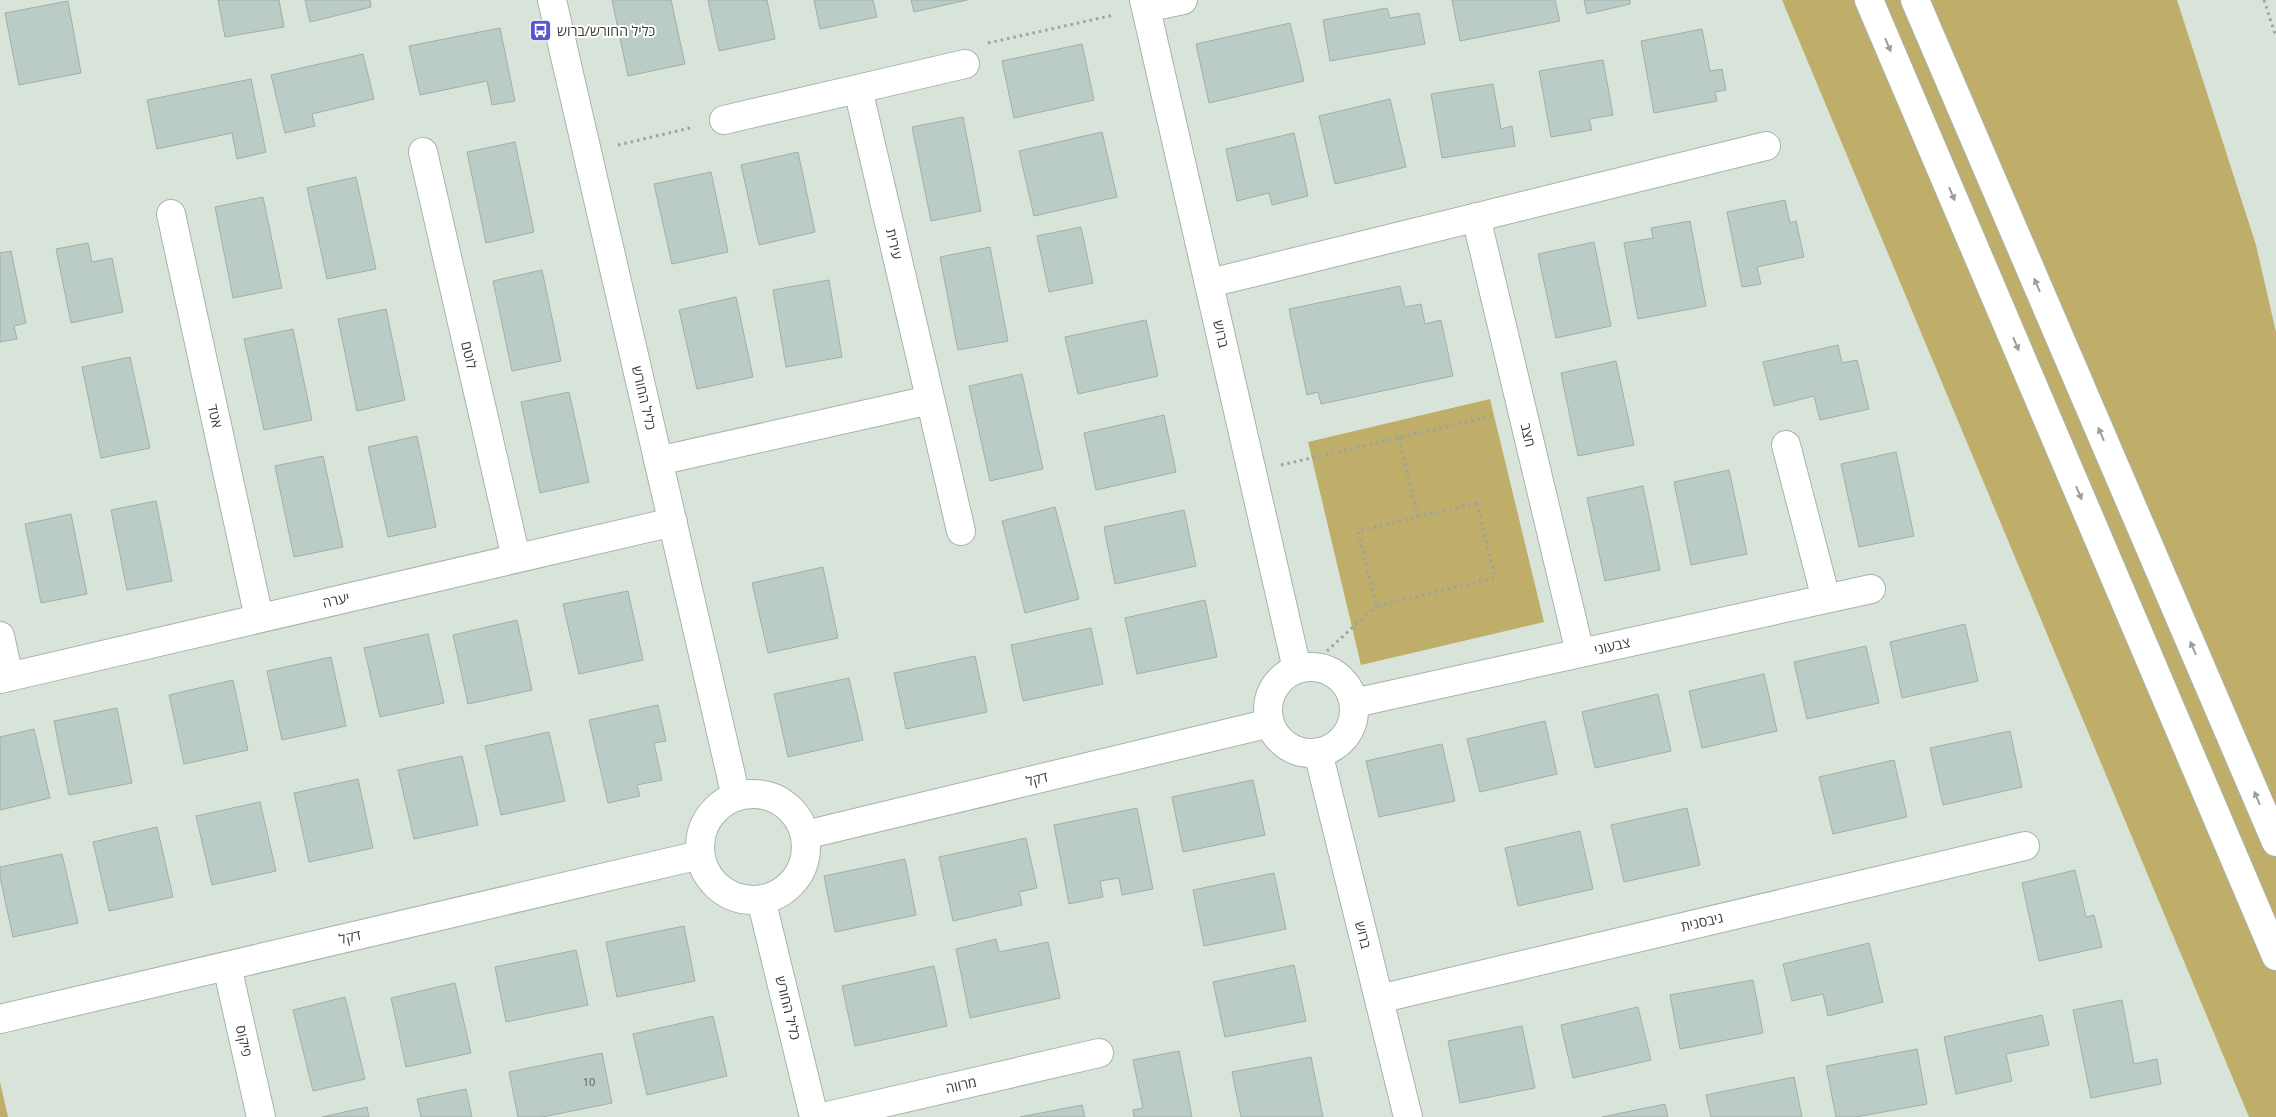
<svg xmlns="http://www.w3.org/2000/svg" width="2276" height="1117" viewBox="0 0 2276 1117" font-family="'Open Sans','Noto Sans Hebrew',sans-serif">
<style>
.green{fill:#bfae69}
.building{fill:#bbcbc6;stroke:#a0afaa}
.lines{fill:none;stroke-linecap:round;stroke-linejoin:round}
.minor-casing{stroke:#a8b3aa;stroke-width:30}
.major-casing{stroke:#a8b3aa;stroke-width:30}
.path{stroke:#9ba49d;stroke-width:3;stroke-dasharray:2.5 4;stroke-linecap:butt}
.minor{stroke:#fff;stroke-width:28}
.major{stroke:#fff;stroke-width:28}
.oneway{fill:#9c9e9c}
.labels{text-anchor:middle;stroke-width:4;stroke-linejoin:round;paint-order:stroke}
.number-label{font-size:11px;fill:#5a615d}
.poi-label{font-size:14px;fill:#393e3a;stroke:#fff;text-anchor:start}
.street-label{font-size:14px;fill:#393e3a;stroke:#fff}
</style>
<rect width="100%" height="100%" fill="#d8e4da"/>
<path class="green" d="M1782 0H2177L2256 245 2276 332V1117H2249Z
M1490 399 1544 622 1361 665 1308 442Z
M0 1082 8 1117H0Z"/>
<path class="building" d="M218 0H279L284 27 225 37Z
M305 0H370L371 7 310 22Z
M612 0H671L685 64 628 76Z
M708 0H767L775 39 719 51Z
M814 0H873L877 17 820 29Z
M911 0H967L914 12Z
M1452 0H1555L1560 21 1460 41Z
M1584 0H1630V4L1587 14Z
M68 1 81 73 19 85 5 13Z
M1387 8 1390 18 1419 13 1425 44 1330 61 1323 20Z
M1290 23 1304 81 1209 103 1196 44Z
M500 28 515 101 492 105 487 81 420 95 409 46Z
M1702 29 1710 71 1722 69 1726 90 1715 92 1717 101 1654 113 1641 41Z
M1082 44 1094 100 1014 118 1002 61Z
M363 54 374 99 312 114 315 126 285 133 271 75Z
M1603 60 1613 115 1589 119 1592 130 1551 137 1539 71Z
M251 79 266 152 237 159 232 133 157 149 147 100Z
M1493 84 1501 129 1512 126 1515 146 1442 158 1431 94Z
M1390 99 1406 167 1335 184 1319 116Z
M963 117 981 211 931 221 912 127Z
M1102 132 1117 197 1034 216 1019 151Z
M1294 133 1308 196 1272 205 1269 193 1237 201 1226 149Z
M515 142 534 232 486 243 467 152Z
M798 152 815 232 759 245 741 165Z
M711 172 728 252 672 264 654 184Z
M356 177 376 269 327 279 307 188Z
M263 197 282 288 233 298 215 207Z
M1785 200 1790 223 1796 221 1804 257 1757 267 1761 284 1742 287 1727 212Z
M1690 221 1706 306 1638 319 1624 243 1653 238 1651 228Z
M1081 227 1093 283 1049 292 1037 236Z
M1594 242 1611 326 1556 338 1538 254Z
M88 243 92 262 112 258 123 312 71 323 56 249Z
M990 247 1008 341 958 350 940 257Z
M11 251 26 323 14 326 17 339 0 342V253Z
M542 270 561 361 512 371 493 281Z
M829 280 842 357 786 367 773 290Z
M1400 286 1405 307 1421 304 1425 324 1441 320 1453 376 1321 404 1318 392 1307 395 1289 309Z
M736 297 753 377 697 389 679 310Z
M386 309 405 400 357 411 338 319Z
M1146 320 1158 376 1078 394 1065 337Z
M293 329 312 420 264 430 244 339Z
M1838 345 1842 363 1857 360 1869 409 1820 420 1814 396 1774 406 1763 362Z
M130 357 150 448 101 458 82 367Z
M1616 361 1634 445 1578 456 1561 373Z
M1022 374 1043 469 990 481 969 386Z
M569 392 589 482 540 493 521 402Z
M1164 415 1176 472 1096 490 1084 433Z
M417 436 436 527 388 537 368 447Z
M1896 452 1914 536 1859 547 1841 464Z
M323 456 343 547 294 557 275 466Z
M1729 470 1747 554 1691 565 1674 482Z
M1643 486 1660 570 1605 581 1587 498Z
M156 501 172 581 127 590 111 510Z
M1055 507 1079 599 1025 613 1002 521Z
M1184 510 1196 566 1115 584 1104 527Z
M71 514 87 594 41 603 25 524Z
M823 567 838 638 768 653 752 583Z
M628 591 643 660 579 674 563 604Z
M1205 600 1217 657 1137 674 1125 618Z
M517 620 532 690 468 704 453 635Z
M1965 624 1978 681 1902 698 1890 642Z
M1091 628 1103 684 1023 701 1011 645Z
M428 634 444 703 380 717 364 648Z
M1866 646 1879 703 1807 719 1794 662Z
M975 656 987 712 906 729 894 673Z
M331 657 346 726 282 740 267 671Z
M1764 674 1777 731 1702 748 1689 691Z
M849 678 863 740 788 757 774 694Z
M233 680 248 750 184 764 169 695Z
M1658 694 1671 751 1595 768 1582 712Z
M658 705 666 741 654 743 662 780 637 785 640 796 608 803 589 720Z
M117 708 132 783 69 795 54 721Z
M1545 721 1557 774 1480 792 1467 739Z
M34 729 50 798 0 810V737Z
M2010 731 2022 787 1943 805 1930 748Z
M549 732 565 801 501 815 485 746Z
M1442 744 1455 801 1379 817 1366 761Z
M462 756 478 825 414 839 398 770Z
M1894 760 1907 817 1833 834 1819 777Z
M358 779 373 848 309 862 294 793Z
M1253 780 1265 835 1183 852 1172 797Z
M260 802 276 871 212 885 196 816Z
M1137 808 1153 889 1122 895 1119 878 1100 881 1103 897 1069 904 1054 825Z
M1687 808 1700 865 1624 882 1611 825Z
M157 827 173 897 109 911 93 842Z
M1580 831 1593 889 1518 906 1505 848Z
M1026 838 1037 888 1019 892 1022 905 953 921 939 857Z
M62 854 78 923 13 937 0 877V867Z
M905 859 916 915 835 932 824 876Z
M2075 870 2086 917 2094 915 2102 947 2039 961 2022 883Z
M1274 873 1286 929 1204 946 1193 890Z
M684 926 695 981 617 997 606 942Z
M996 939 999 952 1048 942 1060 998 970 1018 956 949Z
M1869 943 1883 1002 1828 1016 1823 994 1792 1001 1783 964Z
M576 950 588 1005 506 1022 495 967Z
M1294 965 1306 1021 1225 1037 1213 982Z
M934 966 947 1026 855 1046 842 986Z
M1753 980 1763 1033 1680 1049 1670 995Z
M455 983 471 1053 406 1067 391 998Z
M345 997 365 1079 313 1091 293 1010Z
M2122 1000 2134 1064 2157 1059 2161 1084 2091 1098 2073 1010Z
M1638 1007 1651 1060 1573 1078 1561 1025Z
M2042 1015 2049 1045 2006 1054 2012 1081 1956 1094 1944 1037Z
M713 1016 727 1076 647 1095 633 1034Z
M1522 1026 1535 1088 1460 1103 1448 1041Z
M1917 1049 1927 1104 1856 1117H1836L1826 1066Z
M1179 1051 1192 1117H1134L1133 1110 1143 1108 1133 1060Z
M602 1053 612 1103 542 1117H518L509 1072Z
M1311 1057 1323 1117H1241L1232 1072Z
M1794 1077 1802 1117H1711L1706 1095Z
M466 1089 472 1117H421L417 1099Z
M1665 1104 1668 1117H1602Z
M1082 1105 1085 1117H1020Z
M367 1107 369 1117H322Z"/>
<g class="lines">
<defs>
<path id="minor" d="M552 0 736 797
M1144 0 1297 669
M1146 8 1183 0
M858 89 961 531
M724 120 965 64
M423 152 516 558
M171 214 259 618
M1476 217 1580 653
M1210 283 1766 146
M1786 445 1826 599
M658 461 930 400
M0 636 9 677
M1268 710a43 43 0 1 1 86 0a43 43 0 1 1-86 0Z
M0 679 673 522
M1354 703 1871 589
M1318 752 1408 1117
M700 847a53 53 0 1 1 106 0a53 53 0 1 1-106 0Z
M805 835 1270 723
M761 899 814 1117
M227 966 261 1117
M1379 999 2025 846
M0 1019 700 855
M823 1117 1099 1053"/>
<path id="major" d="M1869 0 2276 956
M1915 0 2276 842"/>
</defs>
<use href="#minor" class="minor-casing"/>
<use href="#major" class="major-casing"/>
<path class="path" d="M2264 0 2276 37
M988 43 1114 15
M618 145 694 127
M1399 438 1418 517
M1281 465 1492 416
M1477 503 1495 578 1376 606 1358 531Z
M1327 651 1376 606"/>
<use href="#minor" class="minor"/>
<use href="#major" class="major"/>
</g>
<defs><path id="oneway-solid" d="M-6-.8H1V-3.2L6.5 0L1 3.2V.8H-6Z" transform="scale(1.25)"/></defs>
<g class="oneway">
<use href="#oneway-solid" transform="translate(1888 45) rotate(67)"/>
<use href="#oneway-solid" transform="translate(1952 194) rotate(67)"/>
<use href="#oneway-solid" transform="translate(2037 285) rotate(-113)"/>
<use href="#oneway-solid" transform="translate(2016 344) rotate(67)"/>
<use href="#oneway-solid" transform="translate(2101 434) rotate(-113)"/>
<use href="#oneway-solid" transform="translate(2079 493) rotate(67)"/>
<use href="#oneway-solid" transform="translate(2193 648) rotate(-113)"/>
<use href="#oneway-solid" transform="translate(2257 798) rotate(-113)"/>
</g>
<defs>
<symbol id="bus-square" viewBox="-11 -11 22 22"><rect x="-9" y="-9" width="18" height="18" rx="4" fill="#5b56ce" stroke="#fff"/><path d="M-5-6H5V4H4V6H2V4H-2V6H-4V4H-5ZM-3.5-4V0h7V-4ZM-3.5 1.2v1.5H-2V1.2ZM2 1.2v1.5H3.5V1.2Z" fill="#fff"/></symbol>
</defs>
<g fill-rule="evenodd">
<use href="#bus-square" x="528" y="18" width="25" height="25"/>
</g>
<g class="labels">
<g class="number-label">
<text x="589" y="1086">10</text>
</g>
<g class="poi-label">
<text x="557" y="36">כליל החורש/ברוש</text>
</g>
<g class="street-label">
<text transform="translate(894 244) rotate(77)" y="5">עירית</text>
<text transform="translate(1221 334) rotate(77)" y="5">ברוש</text>
<text transform="translate(469 355) rotate(77)" y="5">לוטם</text>
<text transform="translate(644 398) rotate(77)" y="5">כליל החורש</text>
<text transform="translate(215 416) rotate(78)" y="5">אטד</text>
<text transform="translate(1528 435) rotate(77)" y="5">חצב</text>
<text transform="translate(336 600) rotate(-13)" y="5">יערה</text>
<text transform="translate(1612 646) rotate(-13)" y="5">צבעוני</text>
<text transform="translate(1037 779) rotate(-14)" y="5">דקל</text>
<text transform="translate(1702 922) rotate(-13)" y="5">גיבסנית</text>
<text transform="translate(1363 935) rotate(76)" y="5">ברוש</text>
<text transform="translate(350 937) rotate(-13)" y="5">דקל</text>
<text transform="translate(788 1008) rotate(76)" y="5">כליל החורש</text>
<text transform="translate(244 1041) rotate(77)" y="5">פיקוס</text>
<text transform="translate(961 1085) rotate(-13)" y="5">מרווה</text>
</g>
</g>
</svg>
